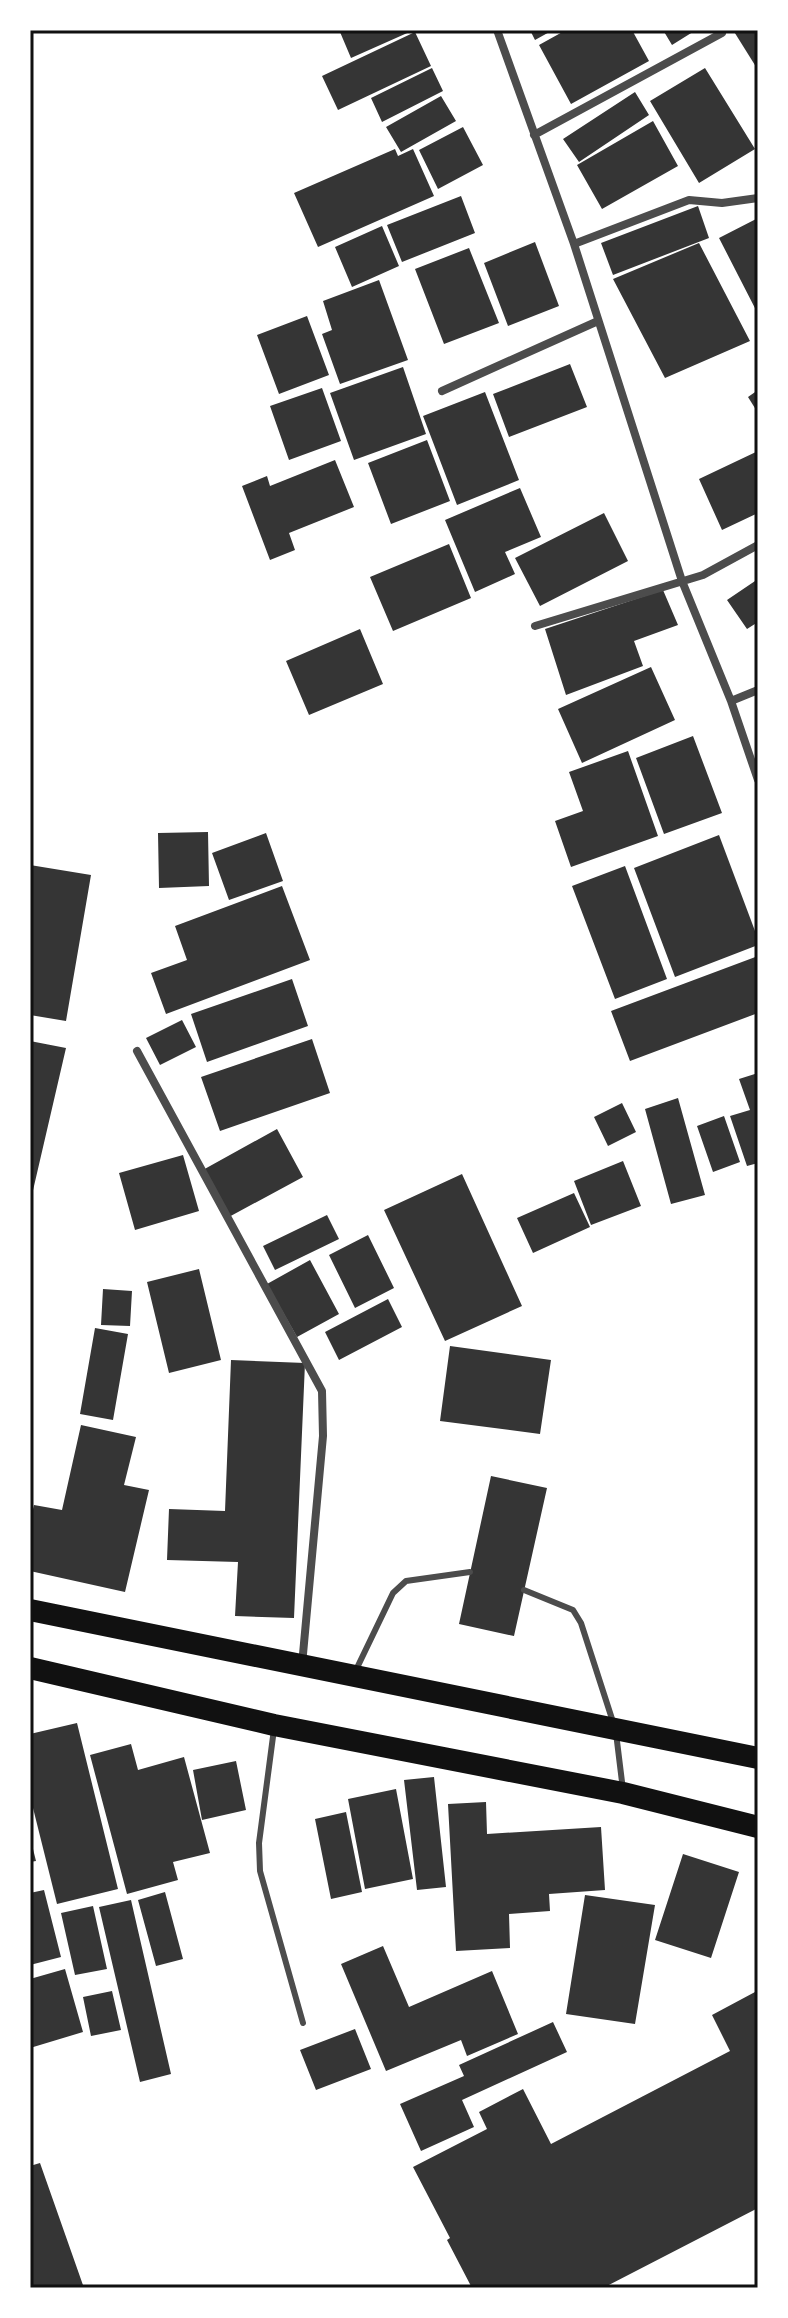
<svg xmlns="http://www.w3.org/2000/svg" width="788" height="2318" viewBox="0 0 788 2318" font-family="'Asap Condensed',sans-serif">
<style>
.building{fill:#353535}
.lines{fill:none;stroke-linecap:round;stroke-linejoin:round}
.service{stroke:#4c4c4c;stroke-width:6}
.minor{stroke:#4c4c4c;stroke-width:8}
.trunk{stroke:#111;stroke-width:22}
.neatline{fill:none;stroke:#111;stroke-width:3}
</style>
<rect width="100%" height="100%" fill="#fff"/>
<path class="building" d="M346 30H414L351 58 340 32Z
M530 30H553L535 40Z
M566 30H632L649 61 571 104 539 45Z
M663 30H696L672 45Z
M733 30H758V70Z
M415 32 431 66 338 110 322 76Z
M432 68 443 91 382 122 371 98Z
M705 68 755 149 699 183 650 101Z
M635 92 649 115 579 162 563 139Z
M441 96 456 121 401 152 386 127Z
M653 121 678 166 602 209 577 165Z
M463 127 483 165 438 189 419 150Z
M395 149 398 156 413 149 434 196 318 247 294 193Z
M461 196 475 233 402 262 387 225Z
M698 206 709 238 613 275 601 243Z
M758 218V314L719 238Z
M382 226 399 266 352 287 335 247Z
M535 242 559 306 508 326 484 263Z
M699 243 750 341 665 378 613 279Z
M469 248 499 323 444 344 415 269Z
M379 280 408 360 340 384 322 334 332 330 323 301Z
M307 316 329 375 279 394 257 335Z
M570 364 587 407 509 437 493 394Z
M403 367 426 434 354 460 330 393Z
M322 388 341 441 289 460 270 406Z
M758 390V413L748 397Z
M485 392 519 480 457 505 423 416Z
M427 440 450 501 391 524 368 463Z
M758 451V513L722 530 699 479Z
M335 460 354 507 289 533 295 550 270 560 242 486 267 476 270 486Z
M520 488 541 537 505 552 515 574 475 592 445 520Z
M604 513 628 561 540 606 515 558Z
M449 544 471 598 393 631 370 577Z
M758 579V622L747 629 727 600Z
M663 590 678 625 634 641 643 666 566 695 545 629Z
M360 629 383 684 309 715 286 661Z
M651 667 675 720 582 763 558 709Z
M693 736 722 813 664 834 636 758Z
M628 751 658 836 571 867 555 821 583 811 569 772Z
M208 832 209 886 159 888 158 833Z
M266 833 283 881 229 900 212 853Z
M719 835 758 939V945L675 977 634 868Z
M30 865 91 875 66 1021 30 1015Z
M625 866 667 979 615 999 572 886Z
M282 886 310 960 166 1014 151 973 187 960 175 926Z
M758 956V1013L630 1061 611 1011Z
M292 979 308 1026 207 1062 191 1014Z
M182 1020 196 1047 160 1065 146 1038Z
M312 1039 330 1093 220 1131 201 1077Z
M30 1041 66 1048 31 1199H30Z
M758 1073V1163L747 1166 730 1116 750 1110 739 1079Z
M678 1098 705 1195 671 1204 645 1109Z
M622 1103 636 1132 608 1146 594 1117Z
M724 1116 740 1162 713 1172 697 1126Z
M277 1129 303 1177 227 1218 201 1171Z
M183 1155 199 1211 135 1230 119 1173Z
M623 1161 641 1206 591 1225 574 1181Z
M462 1174 522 1306 445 1341 384 1210Z
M574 1193 590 1227 533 1253 517 1218Z
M327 1215 339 1239 275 1270 263 1246Z
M368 1235 394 1288 355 1308 329 1255Z
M310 1260 339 1314 297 1337 267 1284Z
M199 1269 221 1360 169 1373 147 1282Z
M103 1289 132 1291 130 1326 101 1325Z
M388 1299 402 1327 339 1360 325 1332Z
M95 1328 128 1334 113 1420 80 1414Z
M450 1346 551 1360 540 1434 440 1421Z
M231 1360 305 1363 294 1618 235 1616 238 1562 167 1560 169 1509 225 1511Z
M81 1425 136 1437 124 1485 149 1490 125 1592 30 1571V1521L34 1505 62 1510Z
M491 1476 547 1488 514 1636 459 1624Z
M77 1723 118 1889 57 1904 30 1796V1734Z
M131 1744 138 1770 184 1757 210 1853 173 1862 178 1880 127 1894 90 1755Z
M236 1761 246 1810 202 1820 193 1770Z
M434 1777 446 1887 417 1890 404 1780Z
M396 1789 413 1879 365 1889 348 1799Z
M486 1802 487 1834 601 1827 605 1890 549 1894 550 1911 509 1914 510 1948 456 1951 448 1804Z
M346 1812 362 1892 331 1899 315 1819Z
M30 1837 36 1861 30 1862Z
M683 1854 739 1872 711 1958 655 1940Z
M44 1890 61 1957 30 1965V1893Z
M165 1892 183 1959 156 1966 138 1900Z
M585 1895 655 1905 635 2024 566 2014Z
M131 1900 171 2074 140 2082 99 1907Z
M93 1906 107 1969 75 1975 61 1913Z
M383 1946 409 2007 492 1971 518 2034 467 2056 461 2040 386 2071 341 1964Z
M65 1969 83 2032 30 2048V1979Z
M112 1991 121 2030 91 2036 83 1997Z
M755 1992 758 1998V2208L603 2288H472L447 2240 450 2238 413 2167 487 2129 479 2112 523 2089 551 2144 730 2051 712 2015Z
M553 2022 567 2052 462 2100 474 2127 421 2151 400 2104 464 2076 459 2065Z
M355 2029 371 2069 316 2090 300 2050Z
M40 2163 84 2288H30V2166Z"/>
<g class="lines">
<path class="service" d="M524 1590 573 1610 581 1623 613 1722
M355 1672 393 1593 406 1581 470 1572
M274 1729 259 1843 260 1871 303 2023
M616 1733 623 1790"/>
<path class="minor" d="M497 30 574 244 682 581 731 701 758 780
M534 135 722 33
M574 244 689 200 722 203 758 198
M442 391 598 321
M535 626 703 575 758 545
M731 701 758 690
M137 1051 322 1391 323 1436 302 1665"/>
<path class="trunk" d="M30 1610 758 1758
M30 1668 274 1725 623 1793 758 1827"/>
</g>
<rect width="788" height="2318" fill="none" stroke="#ffffff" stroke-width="64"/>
<rect x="32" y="32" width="724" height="2254" class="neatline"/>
</svg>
